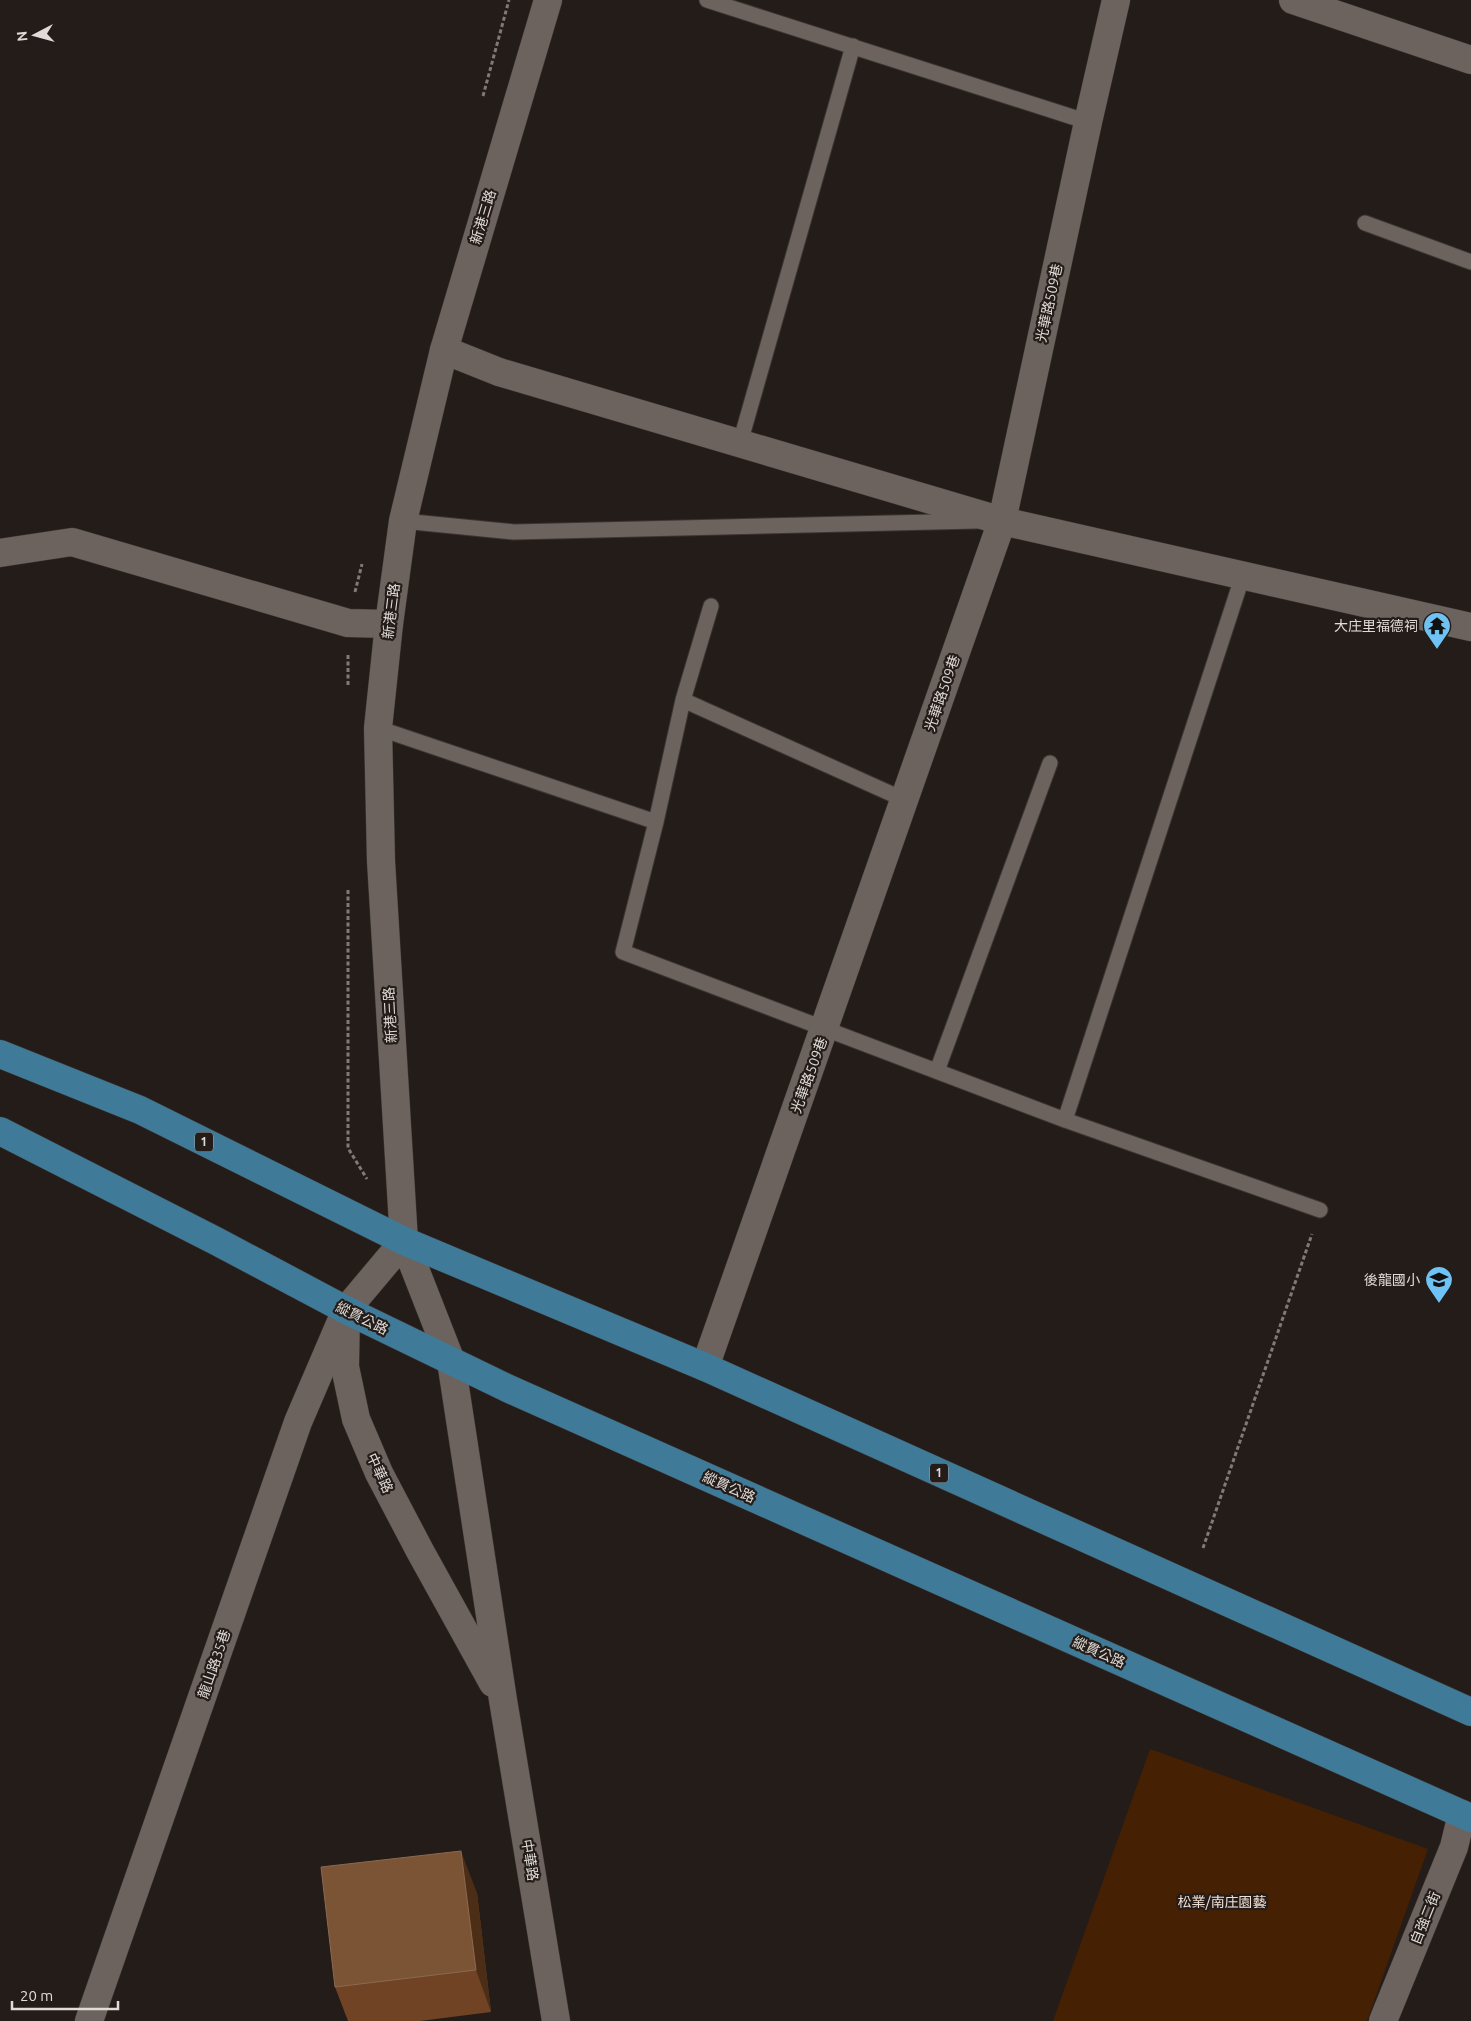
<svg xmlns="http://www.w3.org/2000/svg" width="1471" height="2021" viewBox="0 0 1471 2021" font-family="Ubuntu,'Noto Sans TC',sans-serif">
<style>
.green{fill:#452003}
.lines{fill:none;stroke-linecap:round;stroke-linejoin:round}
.lane-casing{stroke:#3b3633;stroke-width:17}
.street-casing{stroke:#3b3633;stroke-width:29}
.secondary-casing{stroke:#3b3633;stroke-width:29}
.primary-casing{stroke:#3b3633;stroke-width:29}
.path{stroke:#807a76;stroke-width:3;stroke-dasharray:4 2.5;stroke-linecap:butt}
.lane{stroke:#6c635e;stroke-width:15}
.street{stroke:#6c635e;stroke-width:28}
.secondary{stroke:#6c635e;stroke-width:28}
.primary{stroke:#3f7b99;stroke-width:28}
.wall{fill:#6f4323}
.shaded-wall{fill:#4c2d16}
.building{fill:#7b5436;stroke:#8b6950}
.labels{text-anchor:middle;stroke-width:4.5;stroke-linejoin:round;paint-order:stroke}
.shield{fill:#241c18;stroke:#a8a29e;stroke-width:1}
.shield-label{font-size:12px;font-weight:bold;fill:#e0dbd8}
.street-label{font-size:14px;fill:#e0dbd8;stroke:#241c18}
.poi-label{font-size:14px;fill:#e0dbd8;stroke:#241c18;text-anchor:end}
.park-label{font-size:14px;fill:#f3e0d4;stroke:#241c18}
</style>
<rect width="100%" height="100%" fill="#241c18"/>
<path class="green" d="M1150 1749 1428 1849 1367 2021H1053Z"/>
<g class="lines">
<defs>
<path id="lane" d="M707 0 1088 122
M1365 223 1471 262
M740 443 853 46
M403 521 514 532 976 521
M683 700 711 606
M378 728 656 822 683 700 905 800
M656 822 623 952 1065 1120 1320 1210
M937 1071 1050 763
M1065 1120 1243 575"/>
<path id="street" d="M1293 0 1471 60
M444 350 499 372 1002 521 1471 627
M0 553 72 542 348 623 389 624
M705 1367 1002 521 1088 122 1116 0
M89 2021 298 1422 346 1310
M1383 2021 1454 1847 1462 1814"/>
<path id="secondary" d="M548 0 444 350 403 521 389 624 378 728 381 861 404 1241 451 1361 503 1700 556 2021
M404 1241 346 1310 345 1367 356 1419 379 1473 420 1551 493 1683"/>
<path id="primary" d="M0 1054 140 1110 404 1241 705 1367 1471 1712
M0 1131 216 1241 346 1310 507 1388 1471 1818"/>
</defs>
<use href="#lane" class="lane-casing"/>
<use href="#street" class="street-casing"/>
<use href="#secondary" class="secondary-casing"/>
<use href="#primary" class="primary-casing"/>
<path class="path" d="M483 96 509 0
M355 592 362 564
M348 655V686
M348 890V1148L367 1179
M1203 1548 1312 1234"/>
<use href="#lane" class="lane"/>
<use href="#street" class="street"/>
<use href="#secondary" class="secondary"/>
<use href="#primary" class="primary"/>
</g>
<path class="wall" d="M477 1893 491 2012 420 2021H348L335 1987Z"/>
<path class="shaded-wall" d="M461 1851 477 1893 491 2012 476 1970Z"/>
<path class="building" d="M461 1851 476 1970 335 1987 321 1867Z"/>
<defs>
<symbol id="temple-pin" viewBox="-11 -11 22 30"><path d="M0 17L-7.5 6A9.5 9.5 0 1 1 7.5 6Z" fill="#6fc2f4" stroke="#241c18"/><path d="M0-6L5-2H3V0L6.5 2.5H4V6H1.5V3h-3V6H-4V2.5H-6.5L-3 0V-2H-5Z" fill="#111"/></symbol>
<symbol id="school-pin" viewBox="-11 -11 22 30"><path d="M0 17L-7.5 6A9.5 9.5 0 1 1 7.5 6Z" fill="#6fc2f4" stroke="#241c18"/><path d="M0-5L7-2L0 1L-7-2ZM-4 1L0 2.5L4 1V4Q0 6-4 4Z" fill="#111"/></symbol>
</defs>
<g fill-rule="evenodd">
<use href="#temple-pin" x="1421" y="610" width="32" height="43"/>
<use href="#school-pin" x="1423" y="1264" width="32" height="43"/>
</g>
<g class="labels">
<g class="shield">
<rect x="195" y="1132.5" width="18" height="19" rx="4"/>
<rect x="930" y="1463.5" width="18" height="19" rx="4"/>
</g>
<g class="shield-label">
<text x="204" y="1146">1</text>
<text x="939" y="1477">1</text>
</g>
<g class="street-label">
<text transform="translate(483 217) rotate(-73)" y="5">新港三路</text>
<text transform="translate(1049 303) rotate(-78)" y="5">光華路509巷</text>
<text transform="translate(391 611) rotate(-83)" y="5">新港三路</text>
<text transform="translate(942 693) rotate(-71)" y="5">光華路509巷</text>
<text transform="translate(390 1015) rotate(-93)" y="5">新港三路</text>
<text transform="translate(809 1075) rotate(-70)" y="5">光華路509巷</text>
<text transform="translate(362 1318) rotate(26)" y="5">縱貫公路</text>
<text transform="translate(380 1473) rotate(65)" y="5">中華路</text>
<text transform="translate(729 1487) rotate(24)" y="5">縱貫公路</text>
<text transform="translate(1099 1652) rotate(24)" y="5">縱貫公路</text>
<text transform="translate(214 1664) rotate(-71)" y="5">龍山路35巷</text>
<text transform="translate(530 1860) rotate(81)" y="5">中華路</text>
<text transform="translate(1425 1918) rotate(-68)" y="5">自強二街</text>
</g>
<g class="poi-label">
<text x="1418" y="631">大庄里福德祠</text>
<text x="1420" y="1285">後龍國小</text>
</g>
<g class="park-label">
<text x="1222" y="1907">松業/南庄園藝</text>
</g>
</g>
<g transform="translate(35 35) rotate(264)" stroke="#241c18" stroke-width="4" paint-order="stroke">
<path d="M0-4L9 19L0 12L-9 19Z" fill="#e0dbd8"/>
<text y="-8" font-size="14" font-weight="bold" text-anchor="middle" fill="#e0dbd8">N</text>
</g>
<path d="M12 2001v8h106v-8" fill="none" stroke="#e0dbd8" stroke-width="2.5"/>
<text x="20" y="2001" font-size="15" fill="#e0dbd8" stroke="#241c18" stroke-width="4" paint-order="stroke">20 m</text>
</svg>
